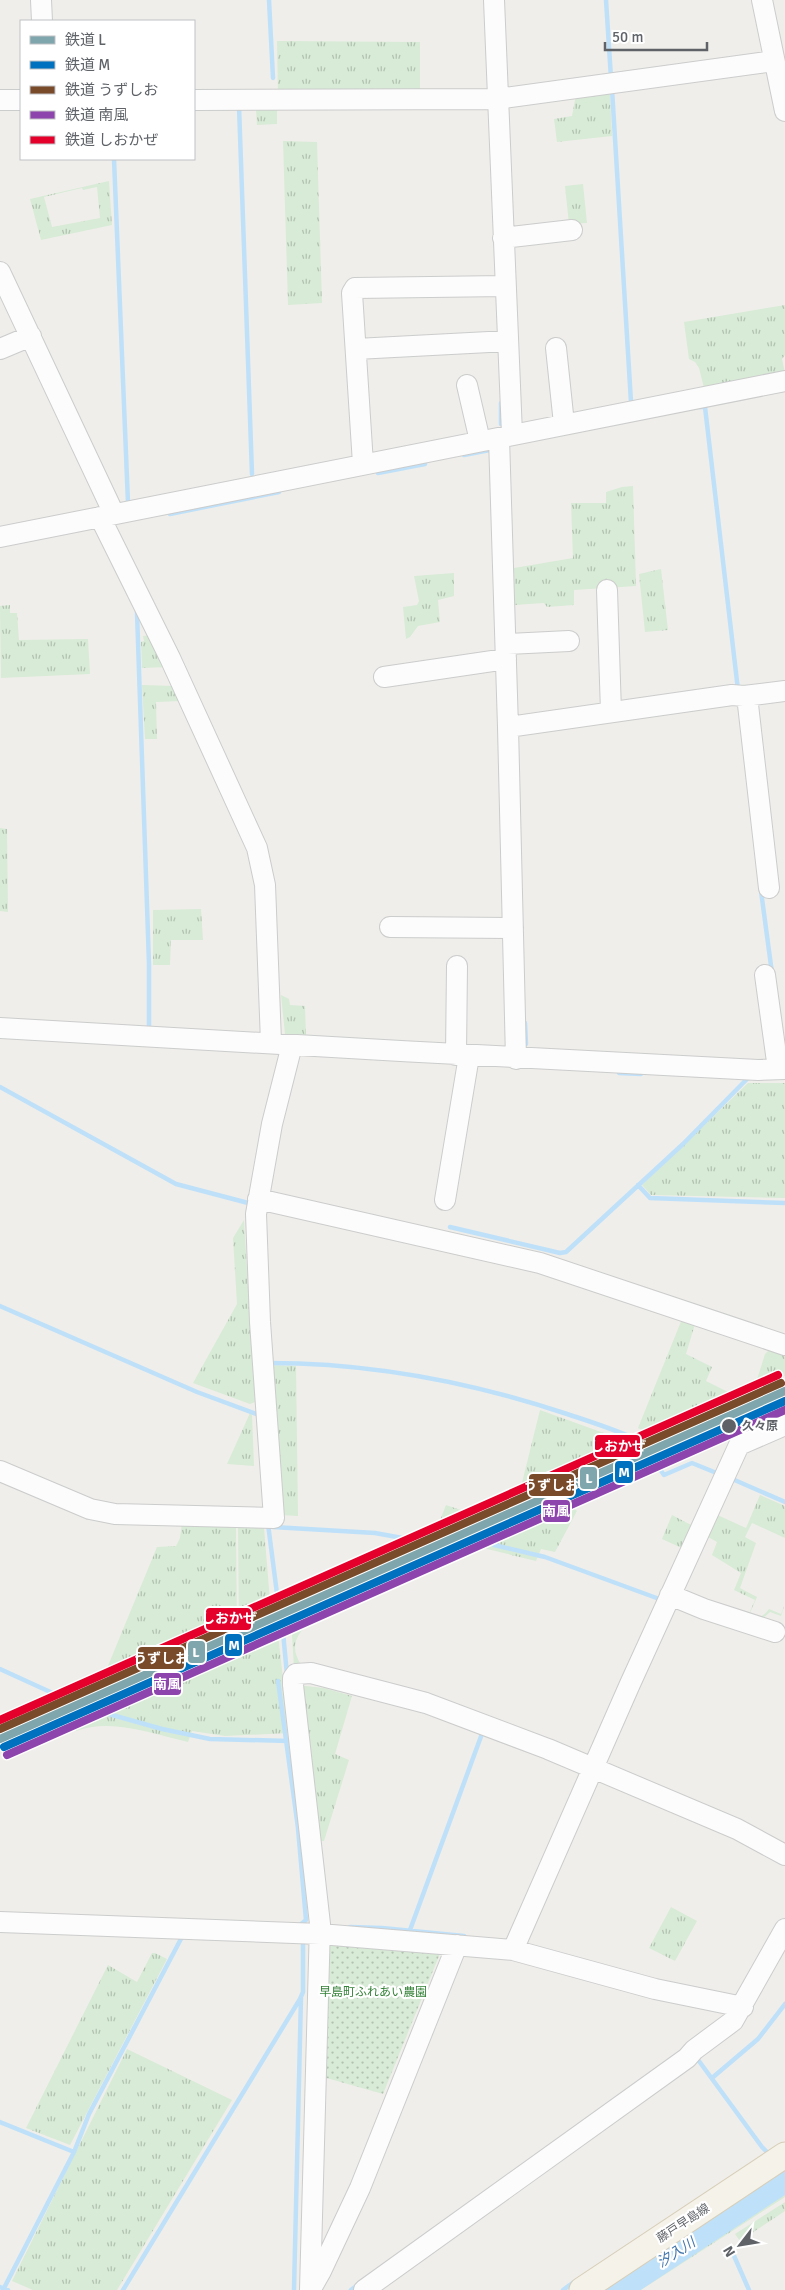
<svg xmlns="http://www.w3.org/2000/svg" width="785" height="2290" viewBox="0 0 785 2290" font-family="Signika,'Noto Sans JP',sans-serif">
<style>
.grass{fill:url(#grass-tufts);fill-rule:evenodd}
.garden{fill:url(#garden-dots)}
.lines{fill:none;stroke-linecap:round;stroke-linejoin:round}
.stream{stroke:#bfe0f9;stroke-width:4.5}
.river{stroke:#bfe0f9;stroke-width:25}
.minor-casing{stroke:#cbcccc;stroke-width:22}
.major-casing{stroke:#d7ceb8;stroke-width:27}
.minor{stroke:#fdfcfc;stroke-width:20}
.major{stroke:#f4f2e9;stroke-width:25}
.rail-1-casing{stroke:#fff;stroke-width:11}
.rail-2-casing{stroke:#fff;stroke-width:11}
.rail-3-casing{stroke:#fff;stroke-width:11}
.rail-4-casing{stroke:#fff;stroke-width:11}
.rail-5-casing{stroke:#fff;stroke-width:11}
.rail-1{stroke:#7ea6ac;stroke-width:8}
.rail-2{stroke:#0071be;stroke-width:8}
.rail-3{stroke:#7a4b2a;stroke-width:8}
.rail-4{stroke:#8e44ad;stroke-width:8}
.rail-5{stroke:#e4002b;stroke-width:8}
.stop-dot{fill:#5f6368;stroke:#fff;stroke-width:2}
.labels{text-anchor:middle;stroke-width:4.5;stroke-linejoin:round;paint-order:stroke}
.stop-label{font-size:12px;font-weight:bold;fill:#5f6368;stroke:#fff;text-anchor:start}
.park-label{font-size:12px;fill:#348238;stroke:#fff}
.street-label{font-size:12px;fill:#5f6368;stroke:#fff}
.water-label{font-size:14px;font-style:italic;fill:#4174aa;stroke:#fff}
.line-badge{stroke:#fff;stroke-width:2}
.badge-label{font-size:14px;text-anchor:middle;font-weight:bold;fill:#fff}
</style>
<defs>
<pattern id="grass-tufts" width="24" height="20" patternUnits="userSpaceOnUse" patternTransform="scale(1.25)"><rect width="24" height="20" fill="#d8ebd6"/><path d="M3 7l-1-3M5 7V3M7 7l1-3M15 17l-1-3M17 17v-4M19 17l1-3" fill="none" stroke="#b2c2b1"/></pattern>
<pattern id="garden-dots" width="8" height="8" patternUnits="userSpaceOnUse" patternTransform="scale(1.25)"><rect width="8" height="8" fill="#d8ebd6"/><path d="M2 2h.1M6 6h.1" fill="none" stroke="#b2c2b1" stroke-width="1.8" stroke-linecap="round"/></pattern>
</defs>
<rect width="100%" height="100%" fill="#efeeea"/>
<path class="grass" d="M277 41 420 42V96L278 95Z
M610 94 612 136 557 142 554 119 572 116 576 95Z
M256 109H277V124L257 125Z
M283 141 317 142 322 303 288 305Z
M109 181 112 225 41 240 30 199ZM97 187 100 218 52 227 44 197 82 188 83 190Z
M583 184 587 223 569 224 565 186Z
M785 305V355L782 359 785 373 704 388 699 368 695 362 689 359 684 322Z
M633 486 636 586 574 590V605L547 607 544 603 515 605 514 568 573 558 571 503H606V492L622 487Z
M661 569 668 630 645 632 639 574Z
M454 573V596L438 600 440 622 418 626 410 637 406 639 403 607 417 605 419 601 414 576Z
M10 605V613H17L19 640 88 639 90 674 1 678 0 606Z
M153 635 168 667 142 668 141 642 144 641 143 636Z
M142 685 175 686 181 701 156 702 157 739H145Z
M0 828 7 829 8 912 0 911Z
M201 909 203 940H171L170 965H153V910Z
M281 995 289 999 290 1005 305 1006 306 1037H289L285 1034Z
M748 1083H785V1198L651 1195 642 1185Z
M244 1220 255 1402 250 1404 193 1383 237 1304 233 1238Z
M682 1319 695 1324 686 1354 712 1367 706 1381 742 1399 657 1437 638 1428Z
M770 1349 785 1355V1376L754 1389 765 1354Z
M271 1365 296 1366 298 1516 280 1515Z
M540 1410 637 1445 518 1499Z
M250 1413 252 1415 254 1466 227 1464Z
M760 1495 785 1506V1538L752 1523 745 1537 756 1543 740 1588 757 1597 749 1615C759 1619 763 1617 769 1609L781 1614 785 1604 781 1616 770 1612C762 1620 758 1621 747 1618L755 1600 734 1590 741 1573 712 1555 717 1542 703 1534 713 1513 746 1528Z
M446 1505 481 1517 440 1536 435 1533Z
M573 1508 577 1511 555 1552 541 1549 536 1561 483 1548 425 1571 421 1568 541 1515Z
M672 1515 695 1527 686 1550 662 1539Z
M182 1523 236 1528 237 1628 98 1690 157 1547 176 1546 180 1538Z
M238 1528H264L271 1613 239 1627Z
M403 1577 408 1581 304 1628C291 1642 293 1655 305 1670L294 1668 292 1635 300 1622Z
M278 1634 289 1733 225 1736 192 1731 188 1742C152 1734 112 1718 76 1731L72 1725 74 1721Z
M297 1685 324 1688 352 1696 335 1754 349 1760 324 1841H318Z
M671 1907 697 1921 675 1961 649 1948Z
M152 1953H155L167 1959 70 2145 26 2128 108 1965 137 1982Z
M127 2049 232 2100 117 2290H33L12 2281Z
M785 2185V2197L641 2290H626Z
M785 2202V2211L740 2241 735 2234Z"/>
<path class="garden" d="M328 1940 441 1951 383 2094 323 2077Z"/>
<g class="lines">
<path class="stream" d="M269 0 273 78
M606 0 611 78
M612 89 631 402
M239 106 252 474
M114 159 128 503
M501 403V424
M700 407H705L738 690
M464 455 495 449
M378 473 425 464
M170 514 279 492
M140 610 137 612 149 964V1027
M761 891 772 973
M525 1023 526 1044
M619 1073 641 1074
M0 1087 176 1184 252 1204
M638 1185 650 1198 785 1203
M450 1227 560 1253 566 1252 683 1144 747 1079
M0 1306 197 1392 259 1415
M269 1363C371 1363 471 1382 567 1414 594 1423 621 1431 646 1444
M659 1468 664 1475 692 1463 719 1474
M730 1478 785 1502
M268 1524 279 1609
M273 1527 375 1533 430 1543
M494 1545 545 1557 662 1600
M283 1632 287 1675
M0 1669 70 1701
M278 1681 298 1828 306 1920 299 1926
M98 1711 162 1729 210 1739 289 1741
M350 1927 382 1928 464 1936
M410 1930 483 1731
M696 2057 762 2147 769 2154 771 2152
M712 2078 758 2039 785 2004
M0 2122 74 2152
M731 2249 749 2290
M0 2287 8 2290
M3 2290 74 2152 89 2114 183 1935
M123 2290 300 1999 303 1992V1939
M294 2290 301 1997
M351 2290 359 2284
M563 2290 574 2282"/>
<path class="river" d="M618 2290 785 2180"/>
<defs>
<path id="minor" d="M41 0 42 21
M494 0 512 434
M762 0 785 111
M0 100H21
M194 100 497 99 774 61
M503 238 572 230
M0 272 114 514
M556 348 564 424
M0 349 31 336
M356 349 508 341
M467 385 480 441
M499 438 508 727 516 1059
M363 464 352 293 355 288 505 286
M100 517 170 658 257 848 265 885 271 1042
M0 537 785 381
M607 590 611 712
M506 644 569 641
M384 677 506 659
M747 696 769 888
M508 727 732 695 744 696 785 691
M390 927 513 928
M765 975 778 1069
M0 1028C253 1042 505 1058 758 1070L785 1069
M456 1055 457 966
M258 1199 540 1263 785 1345
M445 1200 469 1056
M0 1471 90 1509 115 1514 274 1518 260 1322 256 1214 272 1124 292 1045
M670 1595 704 1609 775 1632
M0 1922 320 1934 513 1950 655 1989 743 2007
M513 1950 630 1684 739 1445 785 1425
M312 2287 321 2271 360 2188 457 1945
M310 2290 320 1924 293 1685V1678L296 1674 311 1673 426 1703 548 1749 737 1829 785 1855
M364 2290 687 2058 694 2050 733 2021 785 1929"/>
<path id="major" d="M582 2290 785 2155"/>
</defs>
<use href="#minor" class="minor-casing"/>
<use href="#major" class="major-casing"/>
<use href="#minor" class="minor"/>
<use href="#major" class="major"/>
<defs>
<path id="rail-1" d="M0 1739 785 1391"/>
<path id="rail-2" d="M4 1747 785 1401"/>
<path id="rail-3" d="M0 1729 781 1383"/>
<path id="rail-4" d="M7 1755 785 1410"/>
<path id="rail-5" d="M0 1720 778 1375"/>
</defs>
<use href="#rail-1" class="rail-1-casing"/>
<use href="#rail-2" class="rail-2-casing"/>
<use href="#rail-3" class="rail-3-casing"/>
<use href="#rail-4" class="rail-4-casing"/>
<use href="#rail-5" class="rail-5-casing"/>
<use href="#rail-1" class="rail-1"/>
<use href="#rail-2" class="rail-2"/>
<use href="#rail-3" class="rail-3"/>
<use href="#rail-4" class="rail-4"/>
<use href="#rail-5" class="rail-5"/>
</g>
<circle class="stop-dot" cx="729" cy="1426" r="8"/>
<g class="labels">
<g class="stop-label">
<text x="742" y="1430">久々原</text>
</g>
<g class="park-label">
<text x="373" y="1996">早島町ふれあい農園</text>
</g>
<g class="street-label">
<text transform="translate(683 2223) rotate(-33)" y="4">藤戸早島線</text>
</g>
<g class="water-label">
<text transform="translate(676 2252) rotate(-33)" y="5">汐入川</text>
</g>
</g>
<g class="line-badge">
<rect x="594" y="1434" width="47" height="24" rx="5" fill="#e4002b"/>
<rect x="614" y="1460" width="20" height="24" rx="5" fill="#0071be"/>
<rect x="579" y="1466" width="19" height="24" rx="5" fill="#7ea6ac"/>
<rect x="528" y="1473" width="47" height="24" rx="5" fill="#7a4b2a"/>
<rect x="542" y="1499" width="29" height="24" rx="5" fill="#8e44ad"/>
<rect x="205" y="1607" width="47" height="24" rx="5" fill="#e4002b"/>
<rect x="224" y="1633" width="19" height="24" rx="5" fill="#0071be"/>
<rect x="187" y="1640" width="19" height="24" rx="5" fill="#7ea6ac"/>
<rect x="137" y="1646" width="48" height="24" rx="5" fill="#7a4b2a"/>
<rect x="153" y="1672" width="29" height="24" rx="5" fill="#8e44ad"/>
</g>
<g class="badge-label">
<text x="618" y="1451">しおかぜ</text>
<text x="624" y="1477">M</text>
<text x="589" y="1483">L</text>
<text x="551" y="1490">うずしお</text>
<text x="556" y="1516">南風</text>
<text x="229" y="1623">しおかぜ</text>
<text x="234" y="1650">M</text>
<text x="196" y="1657">L</text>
<text x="161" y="1663">うずしお</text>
<text x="167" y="1689">南風</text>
</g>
<rect x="20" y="20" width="175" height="140" fill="#ffffff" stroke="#bfc1c3"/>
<rect x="30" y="36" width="25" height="8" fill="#7ea6ac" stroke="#bfc1c3"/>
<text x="65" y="45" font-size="15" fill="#5f6368">鉄道 L</text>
<rect x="30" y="61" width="25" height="8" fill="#0071be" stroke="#bfc1c3"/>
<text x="65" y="70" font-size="15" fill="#5f6368">鉄道 M</text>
<rect x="30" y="86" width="25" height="8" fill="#7a4b2a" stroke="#bfc1c3"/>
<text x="65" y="95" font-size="15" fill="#5f6368">鉄道 うずしお</text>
<rect x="30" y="111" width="25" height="8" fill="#8e44ad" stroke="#bfc1c3"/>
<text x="65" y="120" font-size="15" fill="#5f6368">鉄道 南風</text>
<rect x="30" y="136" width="25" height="8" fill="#e4002b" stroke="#bfc1c3"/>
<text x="65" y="145" font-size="15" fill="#5f6368">鉄道 しおかぜ</text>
<g transform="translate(740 2245) rotate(239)" stroke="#ffffff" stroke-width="4" paint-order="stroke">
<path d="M0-4L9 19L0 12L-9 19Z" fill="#5f6368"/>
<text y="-8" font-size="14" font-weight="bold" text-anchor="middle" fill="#5f6368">N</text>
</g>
<path d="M605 42v8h102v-8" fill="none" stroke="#5f6368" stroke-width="2.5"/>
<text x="612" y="42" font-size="15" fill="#5f6368" stroke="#ffffff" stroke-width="4" paint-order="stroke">50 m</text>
</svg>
